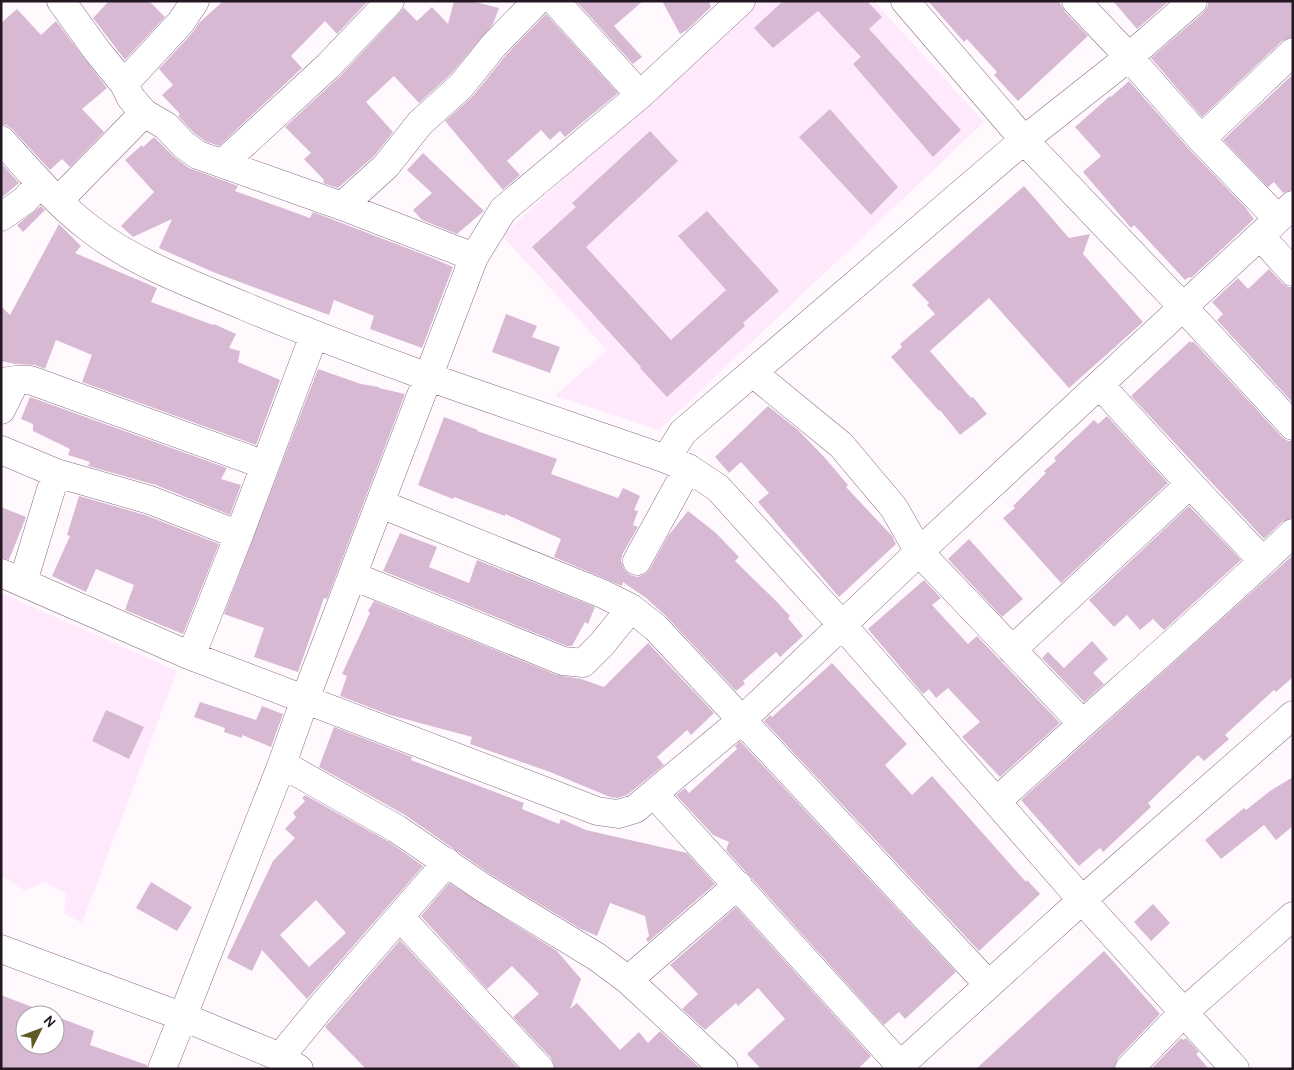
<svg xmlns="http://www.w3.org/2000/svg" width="1294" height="1070" viewBox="0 0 1294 1070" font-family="Cabin,sans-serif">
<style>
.built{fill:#ffe9fc}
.building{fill:#d7b9d4;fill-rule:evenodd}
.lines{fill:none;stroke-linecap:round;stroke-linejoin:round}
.minor-casing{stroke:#876d85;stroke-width:29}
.minor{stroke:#fff;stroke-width:28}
</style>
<rect width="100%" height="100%" fill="#fff9fe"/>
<path class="built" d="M755 1H874L984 122 659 430 555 396 607 350 502 236Z
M1 593 177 671 82 923 64 913 66 894 45 882 25 891 1 875Z"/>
<path class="building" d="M109 1H149L165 17 125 60 93 18Z
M223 1H368L337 34 325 21 291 56 302 68 219 146 205 141 194 133 178 116 180 114 162 95 173 85 159 69 193 32 199 23Z
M454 1H472L499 8 493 24 450 75 419 103 394 76 366 102 393 132 375 155 338 188 323 183 324 180 304 159 311 153 285 127 339 77 404 8 417 21 432 7 448 24Z
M576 1H643L614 26 642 57 633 64Z
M662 1H709L711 7 687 30 680 34Z
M783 1H867L882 17 869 29 961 130 933 157 853 64 861 57 818 11 773 48 754 28Z
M928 1H1059L1065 12 1088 36 1018 101 994 75 997 72 967 39 964 42Z
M1113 1H1169L1137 29Z
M1208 1H1293V37L1282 41 1202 117 1151 58 1203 13 1208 6Z
M17 9 41 35 56 21 107 88 82 109 104 132 70 167 62 159 50 170 12 129 6 125H1V23Z
M546 14 618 93 565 137 560 131 550 140 541 130 507 161 520 175 503 190 445 121 473 96 506 55Z
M1293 74V190L1283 193 1274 182 1268 187 1223 140Z
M1129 81 1189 149 1245 207 1254 219 1191 278 1189 277 1185 280 1134 225 1131 228 1083 172 1101 156 1075 127 1110 96 1111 97Z
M830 109 898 187 871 215 799 137Z
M650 131 678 161 586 247 671 340 726 290 678 236 707 211 779 291 743 323 745 326 667 397 640 368 641 367 532 247 576 207 572 203Z
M154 137 173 156 189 168 238 186 235 191 310 218 313 212 430 257 453 267 422 348 370 329 374 316 334 300 329 315 213 272 159 248 172 219 133 237 121 226 154 192 125 160 142 145 143 147Z
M423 153 484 211 457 234 422 220 413 210 432 193 407 170Z
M1 163 19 183 1 198Z
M1024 186 1069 238 1090 234 1083 254 1143 322 1069 388 989 298 930 351 971 398 973 397 987 414 960 435 940 410 939 411 891 357 902 347 900 344 935 314 927 305 929 303 912 285Z
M41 206 45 210 23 232 17 225Z
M59 224 81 246 75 253 157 288 151 302 213 325 214 324 236 334 229 348 240 351 238 362 280 380 256 445 82 382 92 355 56 340 45 369 35 365 15 364 1 361V306L10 315Z
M1269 269 1282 283 1288 287H1293V403L1217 320 1223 314 1212 302 1238 278 1248 289Z
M506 314 537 326 532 337 560 347 550 373 492 352Z
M1190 341 1192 343 1193 341 1282 437 1288 441H1293V518L1282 522 1264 539 1131 396Z
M318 369 361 384 379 387V388L405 394 327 599 324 598 298 672 254 657 264 628 224 614Z
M30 397 227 468 221 479 241 485 230 515 156 485 88 466 90 462 68 455 70 449 33 431V424L21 419Z
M768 406 798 430 826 459 848 485 846 487 892 536 896 544 839 597 758 502 769 493 741 462 729 473 715 457Z
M1107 416 1168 483 1061 583 1003 518 1015 508 1013 506 1046 473 1044 471 1056 461 1054 458 1094 420 1098 424Z
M444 417 478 430 477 431 557 459 551 474 618 498 623 488 640 496 634 510 638 511 633 525 638 527 623 553 621 561 624 569 630 575 638 577 645 574 650 569 668 536 688 511 716 533 739 557 735 561 777 602 790 616 788 618 803 636 780 657 776 652 743 681 745 684 736 691 667 617 646 598 623 582 622 586 554 557 561 539 505 514V516L454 497 453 499 418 485Z
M79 496 145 515 219 544 183 634 125 610 134 585 96 569 86 592 52 576 70 536 67 535Z
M1189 506 1241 560 1164 630 1153 619 1140 630 1127 615 1114 627 1089 600Z
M1 507 26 517 9 560 1 558Z
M400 533 437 547 429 567 469 583 477 560 595 607 588 624 585 622 572 646H567L383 571Z
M969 539 1023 599 1002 617 948 559Z
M1293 555V677L1276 692 1274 690 1225 735 1229 739 1204 761 1198 755 1148 803 1151 807 1103 852 1100 848 1079 866 1021 800Z
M924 580 941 598 932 605 968 644 977 636 1060 723 1000 777 962 737 980 722 948 688 936 698 929 689 923 694 868 629Z
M374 601 557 675 581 679 604 687 648 643 714 713 691 735 687 730 657 757 664 765 627 795 617 798 610 797 550 772 470 744 472 737 390 715 340 696 347 676 342 674 370 613 368 611Z
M1092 641 1108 659 1093 673 1104 684 1084 702 1042 658 1048 652 1064 668Z
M832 663 907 744 885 765 912 795 932 776 1026 882 1027 880 1040 894 979 951 764 721 770 715 772 717Z
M200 702 256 720 262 706 283 714 271 747 242 735V738L224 732 225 728 194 717Z
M106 710 144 727 129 759 92 741Z
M334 727 412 757 411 760 524 803 522 809 559 824 561 819 586 830 687 853 715 884 648 942 646 939 649 936 645 916 610 903 597 936 581 929 490 874 405 815 319 767Z
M740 741 956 972 905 1019 899 1012 884 1025 726 850 729 842 713 835 676 795 685 788 689 793 737 749 735 746Z
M1293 777V826L1276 840 1264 825 1221 859 1205 840 1244 808 1246 810 1270 791Z
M305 795 389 842 423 866 307 999 262 950 252 971 227 958 273 861 295 838 285 829 296 817 293 813 305 801 302 798ZM316 900 346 933 309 967 280 935Z
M151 882 192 907 177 931 136 908Z
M449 883 557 951 581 979 570 1009 577 1003 620 1050 639 1032 648 1043 660 1031 701 1069H555L551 1058 513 1017 539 994 512 966 487 989 421 916Z
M1153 904 1170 923 1151 941 1134 922Z
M736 907 871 1056 858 1069H761L747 1054 785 1019 758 988 738 1006 736 1003 705 1030 682 1009 698 994 670 965Z
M400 940 519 1069H366L325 1027Z
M1104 951 1160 1014 1118 1058 1114 1069H976Z
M1 995 94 1031 90 1045 147 1065V1069H1ZM25 1015H55V1045H25Z
M1181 1038 1183 1040 1186 1038 1199 1052 1196 1054 1209 1069H1151Z"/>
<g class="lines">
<defs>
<path id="minor" d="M61 1 98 52 124 84 181 22 195 1
M555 1 640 95
M905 1 1024 140 1183 307 1293 426
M1076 1 1129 57 1201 139 1278 219
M124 84 131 98 144 113 166 126 184 145 198 155 342 206 474 257
M1201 139 1293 52
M1 140C29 170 56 203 89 228 133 263 192 284 244 306 382 364 525 410 666 459L688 468 718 488 843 626 1082 900 1235 1069
M223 163 328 66 390 1
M58 201 144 113
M342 206 386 166 420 123 461 86 494 45 537 1
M1 217 25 200 40 183
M1260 236 1293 272
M753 373 841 445 894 508 919 552 1082 723
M1 382 16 380H30L265 465
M1100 385 1190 484 1263 561
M1 410 16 380
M1 450 56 473 150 500 239 535
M666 459 683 432 1024 140 1129 57 1193 1
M381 504 603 594 631 608 656 628 988 984
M637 561 688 468
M1 573 191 656 597 811 618 814 635 809 743 719 919 552 1293 205
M353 576 563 661 583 663 602 644 631 608
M23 582 56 473
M1012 650 1190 484
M191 656 239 535 314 335
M282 764 397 829 482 887 597 957 628 980 724 1069
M654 794 900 1065
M997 801C1095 711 1196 625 1293 533
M400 917 540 1069
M1 949 181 1016 280 1057 299 1069
M628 980 738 885
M280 1057 322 1006 447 862
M162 1069 282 764 305 699 474 257 503 210 640 95 741 1
M896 1069 1082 900 1293 715
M1129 1069 1184 1012 1293 916"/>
</defs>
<use href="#minor" class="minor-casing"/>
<use href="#minor" class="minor"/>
</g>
<rect width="1294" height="1070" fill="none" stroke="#231822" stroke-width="5"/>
<g transform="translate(40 1030) rotate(48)"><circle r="24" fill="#ffffff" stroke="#a7a3a7"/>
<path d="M0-4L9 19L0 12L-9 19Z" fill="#625a26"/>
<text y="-8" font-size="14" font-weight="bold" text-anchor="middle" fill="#231822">N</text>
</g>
</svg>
